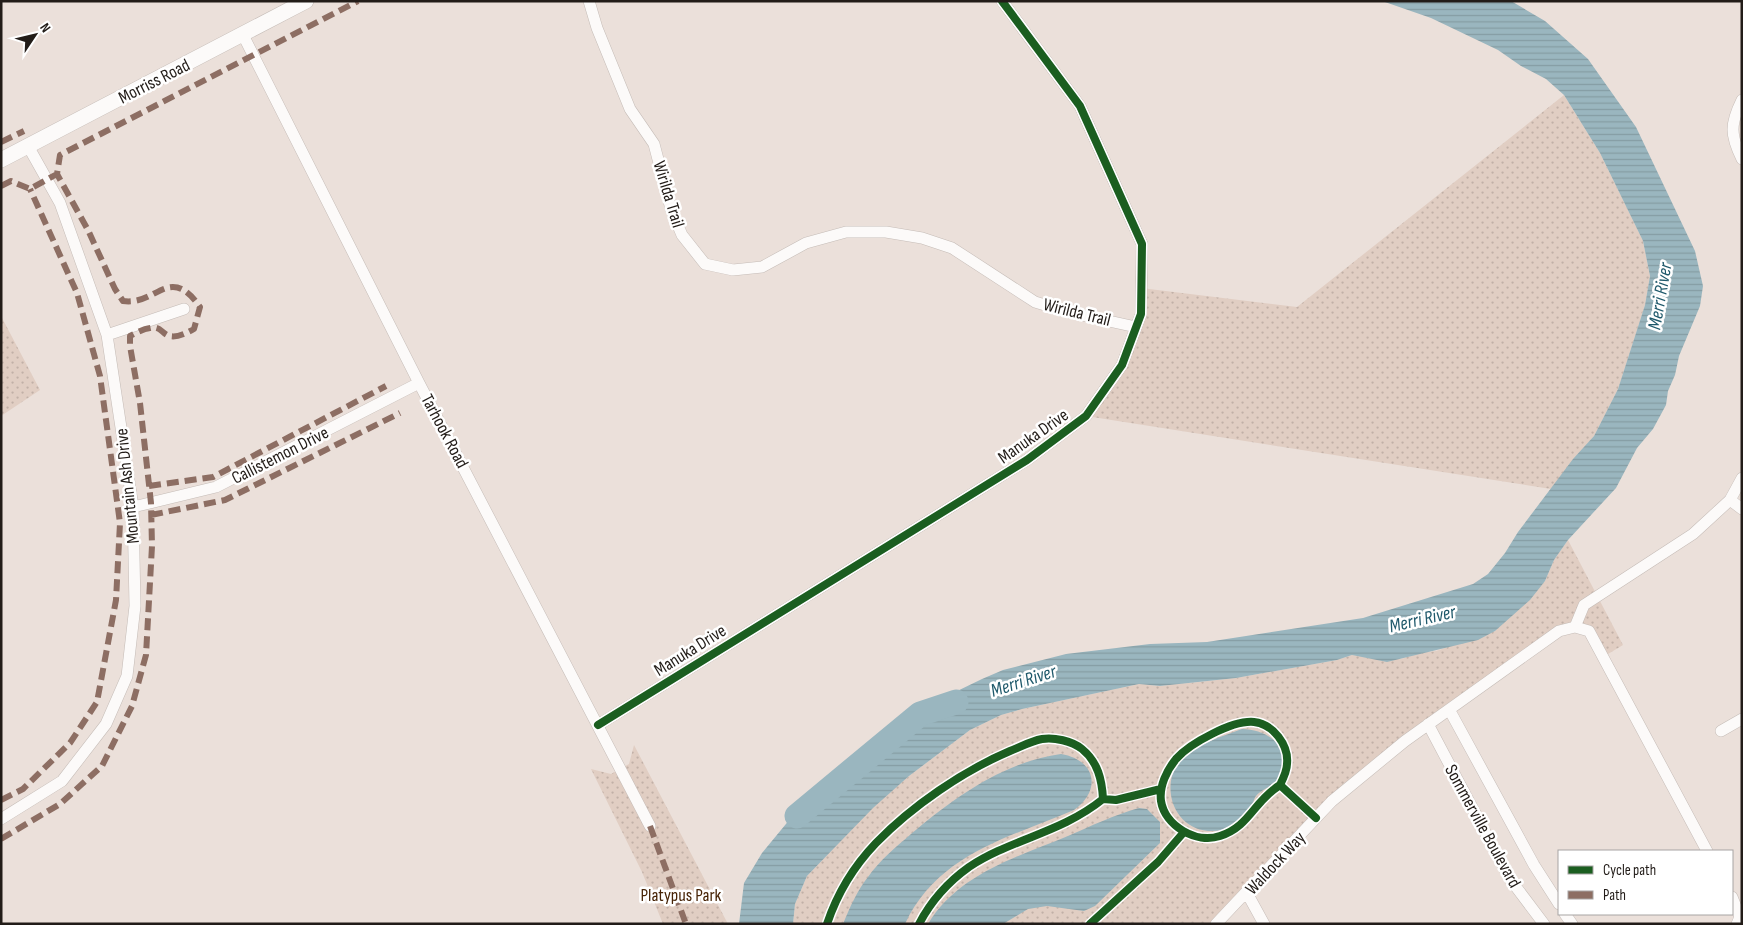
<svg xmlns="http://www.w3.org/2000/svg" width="1743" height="925" viewBox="0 0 1743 925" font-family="'Sofia Sans Condensed',sans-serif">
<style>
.park{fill:url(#park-dots)}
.water{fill:url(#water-rules)}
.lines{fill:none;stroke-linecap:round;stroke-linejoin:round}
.river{stroke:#9ab6bf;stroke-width:25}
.minor-casing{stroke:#c5bcb7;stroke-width:12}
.tertiary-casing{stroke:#c5bcb7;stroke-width:16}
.minor{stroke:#fcfaf9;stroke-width:11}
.tertiary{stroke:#fcfaf9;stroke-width:15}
.quiet{stroke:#8d6e63;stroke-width:6;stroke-dasharray:12 6;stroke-linecap:butt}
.cycleway-casing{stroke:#fff;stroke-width:11}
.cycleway{stroke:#1b5e20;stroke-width:8}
.labels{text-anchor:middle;stroke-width:5;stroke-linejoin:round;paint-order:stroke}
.street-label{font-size:18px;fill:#221c18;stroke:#fff}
.park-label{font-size:18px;fill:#472407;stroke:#fff}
.water-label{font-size:19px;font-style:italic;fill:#1f596b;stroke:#fff}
</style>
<defs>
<pattern id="park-dots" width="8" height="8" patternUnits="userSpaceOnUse" patternTransform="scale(1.25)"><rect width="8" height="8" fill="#e1cec3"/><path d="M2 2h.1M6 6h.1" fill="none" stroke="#c1b0a7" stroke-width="1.8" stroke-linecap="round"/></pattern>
<pattern id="water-rules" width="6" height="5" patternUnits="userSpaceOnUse" patternTransform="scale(1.25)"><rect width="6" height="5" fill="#9ab6bf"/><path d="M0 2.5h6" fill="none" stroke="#849ca3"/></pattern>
</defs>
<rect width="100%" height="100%" fill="#ebe0da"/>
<path class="park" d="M1564 95 1600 153 1643 241 1650 276 1645 305 1618 389 1594 436 1551 489 1086 416C1116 374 1140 342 1141 288L1297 307Z
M1 316 40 390 1 416Z
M1568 540 1623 645 1603 657 1589 631H1559L1332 801 1216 924H793L795 904 807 876 873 807 909 776 970 730 1001 715 1022 709 1139 684 1160 686 1236 678 1337 660 1352 655 1401 659 1419 653 1436 651 1495 631 1545 581 1554 560Z
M634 745 728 924H663L642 872 591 769 611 774 629 764Z"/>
<path class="water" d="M1382 1H1511L1545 21 1588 59 1636 127 1695 251 1703 286 1700 306 1679 356 1675 375 1668 391 1666 405 1653 429 1637 448 1616 488 1568 540 1554 560 1545 581 1530 600 1495 631 1478 640 1387 662 1352 655 1337 660 1236 678 1160 686 1139 684 1022 709 1001 715 970 730 909 776 873 808 807 876 795 904 793 924H739L744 883 762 853 795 813 832 788 860 759 888 737 951 694 982 679 1003 670 1066 654 1150 644 1207 642 1363 618 1473 584 1488 574 1505 553 1518 532 1573 459 1594 436 1618 389 1645 305 1650 276 1643 241 1600 153 1564 95 1546 79 1521 66 1498 50 1431 18Z
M1242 729C1270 729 1298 752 1277 780 1271 787 1261 790 1256 796 1253 800 1253 806 1250 811 1241 826 1224 832 1208 831 1170 828 1157 777 1187 754 1202 742 1224 736 1242 729Z
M1061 754C1096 760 1102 790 1074 810 1008 838 938 854 905 924H843C850 907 857 891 868 877 880 860 896 847 911 834 955 797 1003 762 1061 754Z
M1139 808 1147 809 1160 822V843L1095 906 1084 911 1047 906 1028 909 1003 924H928C958 874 1017 857 1068 836 1091 826 1114 815 1139 808Z"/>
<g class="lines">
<path class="river" d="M797 816 920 714 956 702"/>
<defs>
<path id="minor" d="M589 1 597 28 630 109 654 144 671 209 682 235 705 264 733 270 762 267 806 243 846 232H886L922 238 952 248 1035 302 1068 312 1136 327
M243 35 419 383 650 826
M1742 100C1730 124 1730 135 1742 159
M107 335 184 309
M1730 500 1742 509
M133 507 216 487 419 383
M1575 627 1584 605 1693 534 1730 500 1742 478
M1450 711 1534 865 1559 904
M1428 724 1510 879 1544 924
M598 725 1027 460 1086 416 1122 365 1141 314 1142 244 1080 106 1002 1
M1721 731 1742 719
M1 819 62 781 106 724 127 676 135 606 133 507 107 335 60 203 28 146
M1247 893 1264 924
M1732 897 1740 917 1737 924
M1565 914 1572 924
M1216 924 1332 801 1405 741 1559 631 1575 627 1589 631 1707 851"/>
<path id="tertiary" d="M1 160 306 1"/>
</defs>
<use href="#minor" class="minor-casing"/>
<use href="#tertiary" class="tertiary-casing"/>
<use href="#minor" class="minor"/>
<use href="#tertiary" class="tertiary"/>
<path class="quiet" d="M1 142 24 131
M1 186 11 181 30 189 57 174 60 155 358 1
M149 486 213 477 386 386
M151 515 225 500 400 413
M1 800 23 789 70 743 97 702 116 600 120 523 100 376 77 293 30 189
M650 826 686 924
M1 839 60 804 102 766 132 706 146 655 152 546 151 503 140 403 130 346V336C136 333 143 329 150 328 167 324 160 348 194 329L200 307C169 263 157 306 123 301L115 289 88 230 57 174"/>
<defs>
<path id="cycleway" d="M598 725 1027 460 1086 416 1122 365 1141 314 1142 244 1080 106 1002 1
M1280 785C1253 802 1250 826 1220 836 1196 844 1165 826 1161 801 1159 786 1167 770 1176 759 1190 743 1233 720 1254 722 1273 724 1289 745 1287 764 1287 771 1283 779 1280 785L1316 818
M827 924C837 894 854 866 876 843 912 806 963 771 1010 751 1020 747 1031 741 1042 739 1054 737 1072 741 1082 749 1098 762 1102 780 1103 799L1116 800 1161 789
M919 924C931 901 948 882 969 867 1011 839 1061 833 1103 799
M1090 924 1158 862 1184 832"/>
</defs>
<use href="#cycleway" class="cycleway-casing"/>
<use href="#cycleway" class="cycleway"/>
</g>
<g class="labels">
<g class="street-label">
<text transform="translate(154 81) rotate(-27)" y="6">Morriss Road</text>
<text transform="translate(669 194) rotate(73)" y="6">Wirilda Trail</text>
<text transform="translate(1077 312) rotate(14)" y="6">Wirilda Trail</text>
<text transform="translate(445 431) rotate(62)" y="6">Tarhook Road</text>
<text transform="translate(1033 436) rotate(-35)" y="6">Manuka Drive</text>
<text transform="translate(280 455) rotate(-27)" y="6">Callistemon Drive</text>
<text transform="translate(127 486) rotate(-96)" y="6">Mountain Ash Drive</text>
<text transform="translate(690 650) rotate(-32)" y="6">Manuka Drive</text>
<text transform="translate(1483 826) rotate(61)" y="6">Sommerville Boulevard</text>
<text transform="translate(1275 863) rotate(-47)" y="6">Waldock Way</text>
</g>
<g class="park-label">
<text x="681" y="901">Platypus Park</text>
</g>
<g class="water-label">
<text transform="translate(1659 296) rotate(-80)" y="7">Merri River</text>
<text transform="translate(1422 618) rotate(-13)" y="7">Merri River</text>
<text transform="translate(1023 680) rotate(-18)" y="7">Merri River</text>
</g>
</g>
<rect width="1743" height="925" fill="none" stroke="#221c18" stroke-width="5"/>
<rect x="1558" y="850" width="175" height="65" fill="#ffffff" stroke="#a7a4a3"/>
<rect x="1568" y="866" width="25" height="8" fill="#1b5e20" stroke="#a7a4a3"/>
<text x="1603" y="875" font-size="15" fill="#221c18">Cycle path</text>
<rect x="1568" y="891" width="25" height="8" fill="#8d6e63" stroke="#a7a4a3"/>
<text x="1603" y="900" font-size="15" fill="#221c18">Path</text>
<g transform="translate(35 35) rotate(55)" stroke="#ffffff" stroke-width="4" paint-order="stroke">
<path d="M0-4L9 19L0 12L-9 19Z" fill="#221c18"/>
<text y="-8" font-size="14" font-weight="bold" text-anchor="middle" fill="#221c18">N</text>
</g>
</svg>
